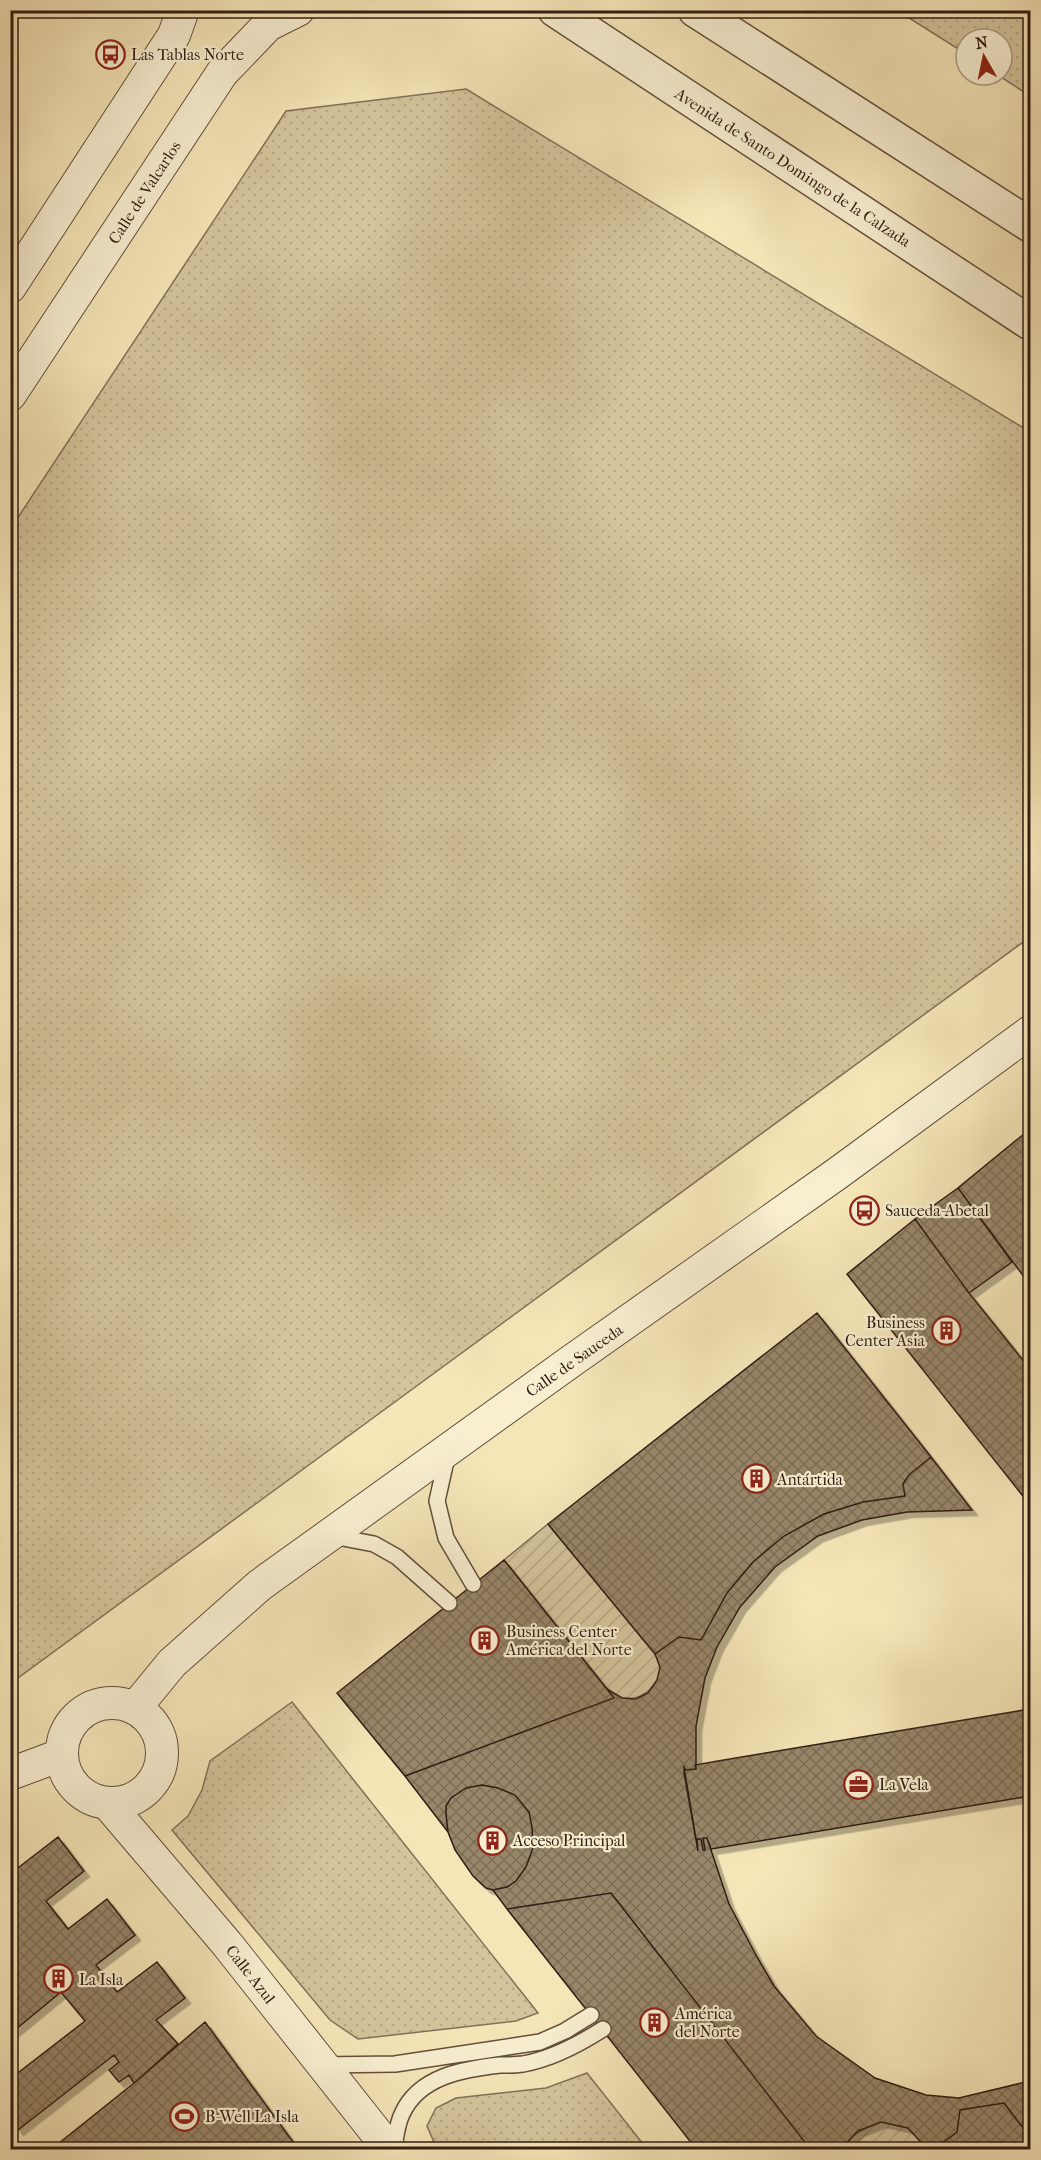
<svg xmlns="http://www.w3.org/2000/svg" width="1041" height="2160" viewBox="0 0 1041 2160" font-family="'IM FELL French Canon',serif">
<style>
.grass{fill:url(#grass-dots);stroke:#837058;stroke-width:1.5}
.garden{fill:url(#garden-furrows);stroke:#837058;stroke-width:1.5}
.building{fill:url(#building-cross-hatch);stroke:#321d14;stroke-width:1.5;filter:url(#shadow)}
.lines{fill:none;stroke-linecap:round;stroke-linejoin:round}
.service-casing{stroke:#634f3d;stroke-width:18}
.minor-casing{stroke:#634f3d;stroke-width:34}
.tertiary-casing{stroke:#634f3d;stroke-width:36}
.service{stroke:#f8efd1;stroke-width:15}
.minor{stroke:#f8efd1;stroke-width:32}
.tertiary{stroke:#f8efd1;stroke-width:33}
.labels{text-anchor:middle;stroke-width:4.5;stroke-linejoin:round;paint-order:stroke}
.poi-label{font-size:16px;fill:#321d14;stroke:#f8efd1;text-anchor:start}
.street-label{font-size:16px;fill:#321d14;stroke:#f8efd1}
</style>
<defs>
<pattern id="grass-dots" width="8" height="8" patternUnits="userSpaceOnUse" patternTransform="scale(1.5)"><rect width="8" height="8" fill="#d4c49c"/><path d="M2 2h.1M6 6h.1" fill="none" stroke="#b6a886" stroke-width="1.8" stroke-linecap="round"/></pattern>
<pattern id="garden-furrows" width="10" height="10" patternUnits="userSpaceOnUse" patternTransform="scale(1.5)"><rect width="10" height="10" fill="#d4c49c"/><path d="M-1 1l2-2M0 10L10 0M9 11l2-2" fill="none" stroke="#b6a886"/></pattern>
<pattern id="building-cross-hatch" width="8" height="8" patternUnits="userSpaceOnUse" patternTransform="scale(1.5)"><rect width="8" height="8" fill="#978669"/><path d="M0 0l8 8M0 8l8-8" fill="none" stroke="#7c6d55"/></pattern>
<filter id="shadow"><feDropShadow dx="5.5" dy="5.5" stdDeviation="0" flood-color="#0004"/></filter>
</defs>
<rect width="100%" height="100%" fill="#f5e6b8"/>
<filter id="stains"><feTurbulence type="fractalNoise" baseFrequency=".00333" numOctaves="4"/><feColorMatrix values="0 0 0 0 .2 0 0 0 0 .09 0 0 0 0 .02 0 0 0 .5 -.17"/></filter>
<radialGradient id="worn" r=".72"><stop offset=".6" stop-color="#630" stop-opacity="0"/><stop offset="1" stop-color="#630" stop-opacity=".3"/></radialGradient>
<path class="grass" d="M898 11H1030V96L998 75H1002V39H966V54Z
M466 89 1030 432V937L11 1683V528L286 111Z
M292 1702 538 2013 516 2021 358 2039 330 2020 172 1830 188 1816 202 1790 210 1761Z
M587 2073 647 2149H437L427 2126 436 2108 456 2098 546 2088Z"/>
<path class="garden" d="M548 1524 655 1654C657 1658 660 1664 660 1668 660 1686 641 1701 624 1698 618 1697 612 1692 607 1689L504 1560Z
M881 2122 908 2128 928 2149 842 2150C849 2134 866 2128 881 2122Z"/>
<path class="building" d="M1030 1129V1152L1025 1157 1030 1163V1285L958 1188Z
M958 1188 1012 1262 969 1293 915 1219Z
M915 1219 969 1293 1030 1369V1505L847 1274Z
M817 1313 931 1457 909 1475 903 1484 905 1496 863 1502 824 1514 784 1536 753 1562 727 1593 701 1640 679 1637 655 1654 548 1524Z
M931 1457 972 1510 907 1512 862 1520 818 1536 775 1567 740 1607 717 1647 705 1678 696 1726V1769L686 1770 684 1767V1773L698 1851 697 1839H701L703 1850H705L703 1838H707L729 1904 757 1957 774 1986 816 2036 875 2078 926 2095 959 2098 1030 2081V2137L1004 2103 960 2110 957 2132 933 2150H928L908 2128 881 2122 858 2131 844 2146 842 2150H811L611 1893 507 1909 493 1890 486 1888 473 1876 455 1850 448 1832 405 1776 614 1698 607 1689 622 1698 636 1699 648 1693 657 1680 660 1667 655 1654 679 1637 701 1640 727 1593 753 1562 784 1536 824 1514 863 1502 905 1496 903 1484 909 1475Z
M504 1560 614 1698 405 1776 337 1693Z
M1030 1709V1796L711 1849 707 1838H703L705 1850H703L701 1839H697L698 1851 684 1767 686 1770 696 1769 695 1765 718 1761Z
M482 1785 498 1788 515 1795 529 1812 532 1827 533 1848 526 1867 516 1881 507 1887 493 1890 486 1888 473 1876 455 1850 448 1832 446 1814V1806L451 1798 466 1788Z
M58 1837 84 1871 46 1901 68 1929 107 1899 135 1935 96 1965 117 1992 157 1962 185 1998 156 2020 178 2044 134 2083 129 2075 119 2082 109 2070 119 2062 114 2055 18 2130 10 2120V2079L85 2021 61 1992 10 2034V1874Z
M611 1893 811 2150H697L507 1909Z
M205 2022 299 2150H54L53 2148 134 2083Z
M1004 2103 1030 2137V2150H933L957 2132 960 2110Z"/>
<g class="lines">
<defs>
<path id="service" d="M448 1452 437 1501 446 1538 473 1584
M332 1536 374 1544 397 1557 449 1603
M322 2065 395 2064 540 2042 565 2031 591 2015
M393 2150C396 2138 397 2124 402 2114 419 2076 464 2069 500 2065 508 2065 516 2065 523 2064 552 2059 578 2045 603 2029"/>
<path id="minor" d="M10 287 174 35 183 10
M10 395 222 73 268 25 298 10
M62 1753a50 50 0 1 1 100 0a50 50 0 1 1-100 0Z
M135 1708 172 1663 260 1585 570 1362 838 1173 1030 1032
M10 1774 61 1755
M107 1803 227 1944 390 2150"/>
<path id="tertiary" d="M555 10 1030 323
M695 10 1030 225"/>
</defs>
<use href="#service" class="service-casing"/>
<use href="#minor" class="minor-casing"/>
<use href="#tertiary" class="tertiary-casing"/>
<use href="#service" class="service"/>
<use href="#minor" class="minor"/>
<use href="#tertiary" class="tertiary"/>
</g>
<defs>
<symbol id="bus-ring" viewBox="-11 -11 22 22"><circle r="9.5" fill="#f8efd1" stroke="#8f2418" stroke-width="1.5"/><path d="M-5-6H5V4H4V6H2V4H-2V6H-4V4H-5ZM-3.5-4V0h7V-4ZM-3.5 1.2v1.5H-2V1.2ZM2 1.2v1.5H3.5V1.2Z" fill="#8f2418"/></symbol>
<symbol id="building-ring" viewBox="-11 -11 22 22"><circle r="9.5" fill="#f8efd1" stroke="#8f2418" stroke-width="1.5"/><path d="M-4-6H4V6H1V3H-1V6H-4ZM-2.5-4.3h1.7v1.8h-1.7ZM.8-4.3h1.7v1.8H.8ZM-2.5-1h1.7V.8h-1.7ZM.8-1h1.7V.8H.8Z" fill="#8f2418"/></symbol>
<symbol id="office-ring" viewBox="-11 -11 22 22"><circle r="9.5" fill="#f8efd1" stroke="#8f2418" stroke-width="1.5"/><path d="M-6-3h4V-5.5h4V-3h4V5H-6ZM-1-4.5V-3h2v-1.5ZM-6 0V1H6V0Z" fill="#8f2418"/></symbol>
<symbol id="stadium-ring" viewBox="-11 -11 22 22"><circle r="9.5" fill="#f8efd1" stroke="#8f2418" stroke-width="1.5"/><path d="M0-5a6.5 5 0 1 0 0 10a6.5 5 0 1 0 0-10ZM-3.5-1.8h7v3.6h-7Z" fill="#8f2418"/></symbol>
</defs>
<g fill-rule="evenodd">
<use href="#bus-ring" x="94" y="38" width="33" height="33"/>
<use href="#bus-ring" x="848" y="1194" width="33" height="33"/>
<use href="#building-ring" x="930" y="1314" width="33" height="33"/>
<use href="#building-ring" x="740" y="1462" width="33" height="33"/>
<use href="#building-ring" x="468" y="1624" width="33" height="33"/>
<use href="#office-ring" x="842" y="1768" width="33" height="33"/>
<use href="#building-ring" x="476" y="1824" width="33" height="33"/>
<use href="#building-ring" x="42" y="1962" width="33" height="33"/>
<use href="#building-ring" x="638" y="2006" width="33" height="33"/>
<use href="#stadium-ring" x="168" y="2100" width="33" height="33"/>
</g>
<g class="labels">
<g class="poi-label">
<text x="131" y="60">Las Tablas Norte</text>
<text x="885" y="1216">Sauceda-Abetal</text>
<text x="925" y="1328" text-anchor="end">Business<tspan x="925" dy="18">Center Asia</tspan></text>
<text x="777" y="1485">Antártida</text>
<text x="506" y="1637">Business Center<tspan x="506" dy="18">América del Norte</tspan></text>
<text x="879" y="1790">La Vela</text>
<text x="513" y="1846">Acceso Principal</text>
<text x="79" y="1985">La Isla</text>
<text x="675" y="2019">América<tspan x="675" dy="18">del Norte</tspan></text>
<text x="205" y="2122">B-Well La Isla</text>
</g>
<g class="street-label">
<text transform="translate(793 167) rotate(33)" y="6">Avenida de Santo Domingo de la Calzada</text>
<text transform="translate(144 192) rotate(-57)" y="6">Calle de Valcarlos</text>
<text transform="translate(574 1360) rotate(-35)" y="6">Calle de Sauceda</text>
<text transform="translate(251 1974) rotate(52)" y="6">Calle Azul</text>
</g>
</g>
<rect width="1041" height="2160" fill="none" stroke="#f5e6b8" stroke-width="36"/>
<rect x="12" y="12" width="1017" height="2136" fill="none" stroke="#321d14" stroke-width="3"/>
<rect x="18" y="18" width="1005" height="2124" fill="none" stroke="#321d14" stroke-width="1.5"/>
<g transform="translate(984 57) rotate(351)"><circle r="28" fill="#f8efd1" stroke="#a99b85" stroke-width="1.5"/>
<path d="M0-4.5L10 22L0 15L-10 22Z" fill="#8f2418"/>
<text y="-9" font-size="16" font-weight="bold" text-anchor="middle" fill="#321d14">N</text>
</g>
<rect width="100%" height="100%" filter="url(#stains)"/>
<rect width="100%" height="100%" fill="url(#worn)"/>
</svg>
